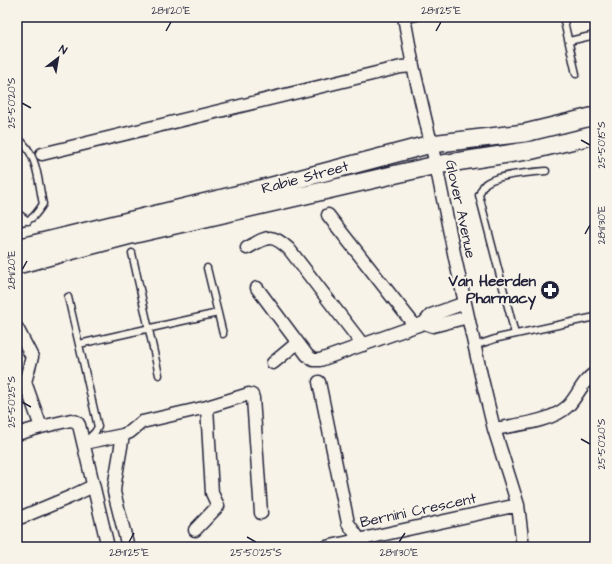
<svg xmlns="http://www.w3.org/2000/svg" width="612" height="564" viewBox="0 0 612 564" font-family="'Architects Daughter',sans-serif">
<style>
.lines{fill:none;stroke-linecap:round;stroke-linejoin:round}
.service-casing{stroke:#22223b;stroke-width:9}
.minor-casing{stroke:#22223b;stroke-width:15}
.secondary-casing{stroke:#22223b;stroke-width:20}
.service{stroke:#f7f3e8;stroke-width:6}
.minor{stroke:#f7f3e8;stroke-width:12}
.secondary{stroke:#f7f3e8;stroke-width:17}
.ticks{fill:none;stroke:#22223b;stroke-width:1.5}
.labels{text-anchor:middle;stroke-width:4;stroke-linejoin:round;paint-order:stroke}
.street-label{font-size:15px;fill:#22223b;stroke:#f7f3e8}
.poi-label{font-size:15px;font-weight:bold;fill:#22223b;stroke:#f7f3e8;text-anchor:end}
.neatline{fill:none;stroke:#22223b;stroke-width:1.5}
.ticks-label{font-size:10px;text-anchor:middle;fill:#22223b}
</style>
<rect width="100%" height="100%" fill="#f7f3e8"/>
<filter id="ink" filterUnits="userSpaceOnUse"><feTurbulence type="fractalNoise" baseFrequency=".025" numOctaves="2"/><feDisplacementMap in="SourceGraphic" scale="8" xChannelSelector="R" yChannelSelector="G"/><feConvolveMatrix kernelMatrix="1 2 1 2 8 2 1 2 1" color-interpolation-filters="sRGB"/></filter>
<g filter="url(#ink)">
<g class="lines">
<defs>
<path id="service" d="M563 17 576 74
M405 20 417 17
M569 41 595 35
M17 138C38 152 38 182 43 204 34 217 33 220 17 223
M17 213 28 221
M132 253 159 375
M207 268 223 334
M68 297 98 427 95 432 87 440
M515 334 479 195C481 191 482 187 485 184 494 175 533 172 546 171
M79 344 218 313
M474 346 498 338 595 317"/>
<path id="minor" d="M404 17 413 66 436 165 455 258 481 375 494 429 518 505 523 547
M42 154 401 67 413 66
M328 215 415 326
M247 248C267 237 271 232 289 249L363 345
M257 288 307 355 313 360H320L424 323 431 315 465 303
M424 323 433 326 468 317
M17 328 32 357 25 382 41 427 71 420 77 422 79 425 108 547
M273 363 297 343
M319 382 348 523 359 539
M494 429C515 425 552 422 568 406 578 396 582 381 595 373
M17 434 41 427
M123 435 115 482 114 492 128 547
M84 443 123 435 130 432 142 422 207 407 249 394 252 395 253 398 261 513
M17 515 19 517H22L70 497 93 486
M195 530 218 506 212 493 207 407
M326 547 518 505"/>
<path id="secondary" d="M17 248 272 186 431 144 525 133 595 116
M17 265 127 236 436 165 533 150 595 135"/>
</defs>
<use href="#service" class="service-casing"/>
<use href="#minor" class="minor-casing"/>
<use href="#secondary" class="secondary-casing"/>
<use href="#service" class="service"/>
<use href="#minor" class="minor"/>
<use href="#secondary" class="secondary"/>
</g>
</g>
<path class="ticks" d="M166 31 171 22M436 31 441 22M22 103 31 108M581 140 590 145M585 234 590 225M22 270 27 261M22 402 31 407M581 439 590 444M247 537 256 542M129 542 134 533M399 542 405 533"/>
<defs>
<symbol id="pharmacy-disc" viewBox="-11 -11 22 22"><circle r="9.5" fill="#22223b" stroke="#f7f3e8"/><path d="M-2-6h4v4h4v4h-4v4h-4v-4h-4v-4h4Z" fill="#fff"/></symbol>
</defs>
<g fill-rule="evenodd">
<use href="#pharmacy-disc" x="539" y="279" width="22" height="22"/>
</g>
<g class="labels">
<g class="street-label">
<text transform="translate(305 177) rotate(-15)" y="5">Rabie Street</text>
<text transform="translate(461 209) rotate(78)" y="5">Glover Avenue</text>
<text transform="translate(418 510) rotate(-12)" y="5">Bernini Crescent</text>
</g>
<g class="poi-label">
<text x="536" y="286">Van Heerden<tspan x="536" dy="17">Pharmacy</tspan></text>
</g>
</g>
<rect width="612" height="564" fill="none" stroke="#f7f3e8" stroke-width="44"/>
<g transform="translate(58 58) rotate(31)" stroke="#f7f3e8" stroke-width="3" paint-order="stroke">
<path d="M0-3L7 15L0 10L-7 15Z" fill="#22223b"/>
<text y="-6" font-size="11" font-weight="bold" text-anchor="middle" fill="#22223b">N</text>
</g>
<rect x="22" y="22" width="568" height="520" class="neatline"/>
<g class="ticks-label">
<text x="171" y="14">28°11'20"E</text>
<text x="441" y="14">28°11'25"E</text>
<text transform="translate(11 103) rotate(-90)" y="4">25°50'20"S</text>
<text transform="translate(601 145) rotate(-90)" y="4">25°50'15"S</text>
<text transform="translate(601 225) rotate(-90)" y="4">28°11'30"E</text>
<text transform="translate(11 270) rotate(-90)" y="4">28°11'20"E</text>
<text transform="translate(11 402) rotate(-90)" y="4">25°50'25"S</text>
<text transform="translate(601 444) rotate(-90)" y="4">25°50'20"S</text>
<text x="129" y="556">28°11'25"E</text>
<text x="256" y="556">25°50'25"S</text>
<text x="399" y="556">28°11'30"E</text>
</g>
</svg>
